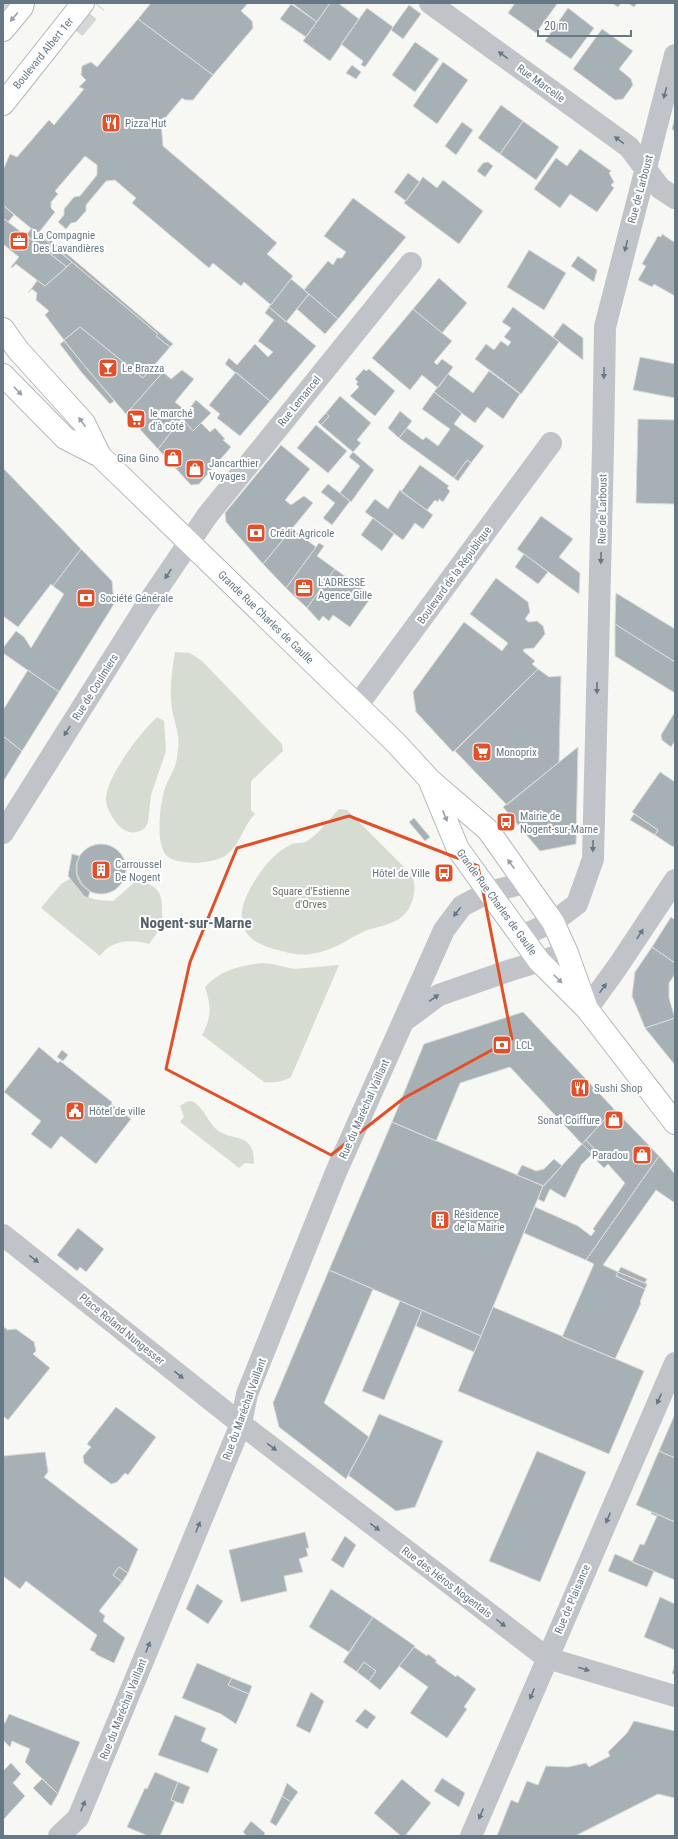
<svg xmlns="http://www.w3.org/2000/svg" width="678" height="1839" viewBox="0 0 678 1839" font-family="'Roboto Condensed',sans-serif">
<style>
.green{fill:#d7dcd3}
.building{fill:#a7b0b5;stroke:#d9d9d6}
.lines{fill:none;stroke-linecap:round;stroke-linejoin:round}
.highway-tunnel{stroke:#d3d7d8;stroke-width:22;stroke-dasharray:22 11;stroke-linecap:butt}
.secondary-casing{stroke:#b2b8bc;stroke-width:24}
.street{stroke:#c0c4c8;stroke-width:22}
.secondary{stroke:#fff;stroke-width:22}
.oneway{fill:#94a0aa}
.oneway2{fill:#667885}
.marked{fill:none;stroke:#e24f29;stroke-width:3;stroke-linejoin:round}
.labels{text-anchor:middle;stroke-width:4;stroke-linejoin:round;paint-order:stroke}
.street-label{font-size:11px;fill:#667885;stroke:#fff}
.poi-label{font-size:11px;fill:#667885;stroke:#fff;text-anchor:start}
.park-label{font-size:11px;fill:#667761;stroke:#fff}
.district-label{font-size:15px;font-weight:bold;fill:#54616a;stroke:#fff}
</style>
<rect width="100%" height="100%" fill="#f7f7f4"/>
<path class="green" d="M175 652 190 653 202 661 282 744 283 751 251 781V810L255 814C243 826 240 846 225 856 215 862 196 864 184 862 178 861 171 860 167 856 155 844 160 806 164 791 167 780 176 769 177 757 178 750 179 743 178 736 177 727 173 718 172 709 169 690 172 671 175 652Z
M157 717 164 721 166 751 151 795 148 822 145 828C137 834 128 834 120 827 114 821 106 808 106 800 105 778 141 732 157 717Z
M339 809 347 810 412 875C418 889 413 910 399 919 390 925 376 927 365 931 346 940 331 952 310 954 297 956 286 952 274 949 223 936 242 895 266 865 273 856 283 848 292 844 297 842 303 844 307 841 319 834 329 819 339 809Z
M70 879C86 898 87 900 113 901L136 881C158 884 163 893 162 913 162 917 163 922 161 925 159 932 153 938 149 944 131 939 111 940 100 956L41 908 61 884Z
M262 963 272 964 294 969 339 965 291 1077C282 1082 275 1083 264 1082L202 1035C212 1018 211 1005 205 987 221 970 239 966 262 963Z
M192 1101C204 1108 206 1118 214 1127 230 1144 255 1129 254 1164L245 1163 239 1168 180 1122 184 1117 180 1106 186 1102Z"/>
<path class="building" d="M151 3H248L241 11 252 21 253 28 213 75 138 19Z
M292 3H330L317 22Z
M330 3H338L359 19 330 61 303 41Z
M515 3H555L557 4 536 33 508 13Z
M612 3H621L618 7Z
M628 3H637L634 7Z
M291 4 317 22 306 37 280 19Z
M409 5 421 14 403 39 391 30Z
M367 8 393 27 365 67 361 65 363 61 341 44Z
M568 8 594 28 571 59 545 41Z
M138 19 213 75 193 100H185L182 98 161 123 163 146 277 243 267 254 293 276 271 305 244 282 241 286 213 263 209 268 132 203 136 198 115 180 106 181 86 205V211L76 222 71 223 66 229 58 222 64 215V209L74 197 80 196 97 175V165L85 156 55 191 58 194 51 202V208L55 212 40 231 173 344 170 347 156 336 158 334 104 289 3 205V170L10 154 17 157 49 120 54 125 84 89 79 87 86 80 81 75 82 66 91 62 97 67Z
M602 29 633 51 619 69 631 79 633 85 623 99 615 100 573 69Z
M415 42 439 59 415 92 392 75Z
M443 62 468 80 437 124 413 106Z
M352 65 361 72 356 79 346 73Z
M501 105 523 121 500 154 478 138Z
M675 117V131L672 129Z
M523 121 559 147 536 180 500 154Z
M462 122 473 130 456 155 445 146Z
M580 149 611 171 609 173 614 182 611 185 614 188 597 212 570 194 560 208 534 189 556 158 567 166Z
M488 162 493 166 485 177 477 171 483 163Z
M408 173 420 182 406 201 394 192Z
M423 177 437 188 443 180 483 211 459 244 404 203Z
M353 198 406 237 338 319 304 290 328 261 333 265 337 258H342L346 252 324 236Z
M3 205 14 215 8 222 3 218Z
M3 218 8 222 67 267 45 286 16 264 12 268 11 267 19 257 3 244Z
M32 228 62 253 72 262 67 267 26 235Z
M662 234 674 242 675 244V296L654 284 652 287 638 280 646 266 642 264 658 236 661 237Z
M529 250 566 273 544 310 507 287Z
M578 256 597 270 594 282 571 266Z
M72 262 158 334 156 336 170 347 143 378 80 327 64 340 45 315 49 311 36 300 37 293 32 289 28 293 37 281 36 280H37L45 286Z
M439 278 467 303 442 333 413 309Z
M291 279 309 294 286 322 269 307Z
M309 294 338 319 325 334 297 309Z
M269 307 316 346 270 401 225 364 229 358 237 365 255 344 268 357 273 352 258 341 274 320 265 313Z
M513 307 559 342 521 394 475 359 486 344 494 350 501 341 508 346 511 342 504 337 511 328 502 322Z
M413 309 452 341 434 362 437 365 442 359 453 367 438 388 422 375 410 390 372 358Z
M563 323 583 338V360L553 337Z
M80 327 143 378 154 365 163 372 126 414 87 369 64 340Z
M64 341 114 401 110 404 82 373 60 344Z
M640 357 675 364V398L633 390Z
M364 369 366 371 369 369 395 391 375 416 350 396 359 387 356 384 358 382 355 379Z
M182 370 194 379 175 402 187 412 158 449 126 414 163 372 171 379Z
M489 371 520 394 503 419 487 407 475 423 434 392 448 374 473 393Z
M236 372 270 401 240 436 217 418 220 414 209 405Z
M434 392 462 413 454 424 484 446 471 463 467 460 454 478 399 438 407 428 423 440 426 437 438 446 450 429 422 409Z
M340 396 371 423 357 440 361 443 353 452 321 425 329 416 326 413Z
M196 400 211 413 193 431 182 418Z
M400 411 412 421 399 438 388 428Z
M326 413 329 416 321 425 318 422Z
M182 418 193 431 201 423 210 432 215 428 225 439 223 440 231 447 199 484 191 485 158 449Z
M638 419 675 420V504L636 503Z
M316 425 347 451 328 473 297 448Z
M281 445 310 469 285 500 291 505 304 496 313 503 263 564 226 522 225 513Z
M353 452 374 470 351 502 340 493 360 466 349 457Z
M467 460 471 463 458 481 454 478Z
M420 465 449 486 447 488 450 491 443 502 439 499 438 502 435 500 427 510 401 492Z
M3 468 81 549 53 586 51 584 18 627 3 616Z
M328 484 350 501 332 525 323 518 335 503 321 492Z
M400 490 433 515 423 529 415 523 403 540 365 512 375 499 388 509Z
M541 516 573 539 559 557 580 573 579 594 517 549Z
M373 518 394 534 382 551 361 535Z
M292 529 316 547 286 588 263 564Z
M319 543 324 546 317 556 335 569 307 608 286 588Z
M81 549 112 581 114 604 59 692 3 653V648L16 631 24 637 31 648 64 594 53 586Z
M524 554 548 572 538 584 515 567Z
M335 569 372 596 350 627 333 615 329 621 323 616 319 621 307 608Z
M496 578 528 602 530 612 525 619 529 622 537 621 543 626 545 634 534 648 524 649 523 651 535 661 532 664 538 669 453 752 416 712 413 692 464 622 502 651 508 643 470 614Z
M616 593 675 629V662L615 624Z
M615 624 675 662V693L615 656Z
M538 669 549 677 561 676 559 762 507 805 455 751Z
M28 670 59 692 22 751 3 736V710Z
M675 712V741L671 747 662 740 661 735Z
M3 736 22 751 3 782Z
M578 747 576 844 540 851 503 807Z
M660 772 675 782V844L673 847 655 835 658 830 632 812Z
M634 814 658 830 655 835 630 820Z
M414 818 430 837 425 841 409 822Z
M76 869a25 25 0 1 1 50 0a25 25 0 1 1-50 0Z
M72 854 80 856 77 862V874L82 884 90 891 88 898 84 896 68 876Z
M671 917 675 920V963L652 947Z
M652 947 675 963V974L669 983V998L675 1018 645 1028 632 996 635 972Z
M523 1012 614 1109 582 1144 510 1067 460 1083 436 1141 392 1122 424 1044Z
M675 1018V1065L645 1028Z
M39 1047 58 1063 60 1061 112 1102 111 1104 131 1119 96 1164 61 1136 51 1149 31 1134 41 1121 4 1092Z
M62 1050 68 1055 63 1061 57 1057Z
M614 1109 659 1156 586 1260 524 1233 535 1207 578 1226 591 1236 595 1231 593 1229 625 1183 608 1164 604 1168 597 1161 601 1156 586 1140Z
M392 1122 543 1186 481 1336 329 1270Z
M586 1140 601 1156 598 1160 582 1144Z
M582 1144 592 1154 581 1165 565 1198 550 1189 544 1202 538 1199 543 1186Z
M659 1156 675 1174V1203L656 1190 603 1265 618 1272 616 1276 645 1289 640 1302 641 1303 615 1359 562 1337 594 1264 586 1260Z
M554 1159 562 1166 544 1186 517 1175 522 1165 536 1171 544 1169Z
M78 1228 104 1249 86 1272 80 1267 77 1271 57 1255Z
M621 1267 647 1279 645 1283 618 1272Z
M329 1270 373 1289 324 1403 369 1437 346 1479 279 1427 273 1403Z
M618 1272 647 1284 645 1289 616 1276Z
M400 1301 422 1310 384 1400 362 1391Z
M493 1307 644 1371 609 1454 458 1391Z
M422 1310 481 1336 474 1352 416 1326Z
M3 1328H6L7 1330 16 1329 34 1342 36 1351 33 1354 50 1368 8 1420 3 1416Z
M116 1407 156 1437 128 1475 125 1473 117 1482 111 1484 84 1463 83 1456 91 1447 87 1444Z
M379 1414 443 1441 415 1507 396 1511 348 1475 369 1437Z
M675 1414V1458L659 1451Z
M537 1451 586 1472 540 1582 489 1561Z
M659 1451 675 1458V1522L636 1505Z
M45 1452 48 1472 44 1477 138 1549 128 1573 119 1567 113 1575 122 1582 99 1611 105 1616 103 1621 125 1638 114 1663 95 1654 96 1653 90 1650 97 1635 26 1581 20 1589 3 1576V1456Z
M652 1512 675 1522V1580L632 1562 640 1544 644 1545 657 1516 651 1514Z
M305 1532 309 1548H306L308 1556 299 1559 303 1572 284 1576 287 1591 241 1602 229 1550Z
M345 1536 356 1545 343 1568 331 1560Z
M615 1554 654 1571 647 1587 608 1571Z
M119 1567 128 1573 122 1582 113 1575Z
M197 1584 223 1601 208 1624 186 1609Z
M331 1589 373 1617 349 1652 309 1627Z
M660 1597 675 1604V1650L644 1637Z
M373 1617 415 1646 380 1690 369 1681 376 1671 364 1662 357 1672 343 1662Z
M414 1647 427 1656 428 1654 437 1661 435 1662 456 1677 457 1675 476 1689 464 1707 467 1709 447 1738 410 1713 428 1687 399 1666Z
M364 1662 376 1671 369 1681 357 1672Z
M197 1663 232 1678 228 1685 249 1694 236 1724 221 1714 182 1698Z
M675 1664V1674H672Z
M232 1678 252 1686 249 1694 228 1685Z
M311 1692 324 1701 310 1733 296 1726Z
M365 1709 376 1717 367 1729 355 1721Z
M9 1714 80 1742 58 1794 25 1762 30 1749 12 1741 10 1747 3 1740V1722L5 1723Z
M175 1715 206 1728 201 1741 218 1749 208 1773 158 1755Z
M634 1721 675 1731V1798L658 1794 575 1836H497L511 1800 518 1803 527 1781 538 1785 546 1766 568 1767 586 1763 589 1767 610 1756 608 1752 627 1733Z
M11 1763 21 1774 13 1783 25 1796 3 1820V1771Z
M155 1772 178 1782 171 1800 175 1802 160 1836H148L127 1827 145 1788 147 1789Z
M442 1778 465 1793 459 1807 434 1791Z
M42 1779 58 1794 51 1806 33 1788Z
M402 1779 431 1803 405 1836H401L374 1813Z
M178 1782 190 1787 183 1804 171 1800Z
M287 1783 298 1792 291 1802 282 1796Z
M282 1796 291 1802 276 1826 270 1822Z
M251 1821 265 1833 264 1836H247L243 1832Z"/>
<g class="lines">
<path class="highway-tunnel" d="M3 10 9 3
M74 29 96 3"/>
<defs>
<path id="secondary" d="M3 30 22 7 23 3
M3 104 83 3
M3 329 18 350 84 423 100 456
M3 375 65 438 100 456 396 743 430 780 488 830 553 922 567 953 587 1009
M431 784 458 849 539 961 587 1009 675 1123"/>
</defs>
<use href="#secondary" class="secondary-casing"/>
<path class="street" d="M430 3 629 147 660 188 675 198
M357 706 551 443
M3 833 144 609 207 516 411 263
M521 936 553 922 577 904 593 859 603 449 605 327 675 55
M587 1009 618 966 675 880
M404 1021 439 995 511 970 567 953
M3 1235 241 1424 547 1658 675 1696
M59 1836 78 1818 241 1424 247 1394 336 1172 444 930 462 906 489 892 525 883
M471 1836 675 1363"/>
<use href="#secondary" class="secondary"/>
</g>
<defs><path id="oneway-solid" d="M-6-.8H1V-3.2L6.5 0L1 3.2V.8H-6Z"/></defs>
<g class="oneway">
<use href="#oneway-solid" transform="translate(14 17) rotate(131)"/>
<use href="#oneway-solid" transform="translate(18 391) rotate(46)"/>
<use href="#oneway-solid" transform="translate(82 422) rotate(-126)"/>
<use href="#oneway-solid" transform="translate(445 816) rotate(68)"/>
<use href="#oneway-solid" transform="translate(511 864) rotate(-125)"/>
<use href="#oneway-solid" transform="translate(558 979) rotate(45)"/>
</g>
<g class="oneway2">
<use href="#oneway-solid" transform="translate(503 55) rotate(-144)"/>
<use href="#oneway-solid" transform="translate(665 93) rotate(104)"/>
<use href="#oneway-solid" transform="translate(619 140) rotate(-144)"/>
<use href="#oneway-solid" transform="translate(626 246) rotate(104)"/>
<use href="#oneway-solid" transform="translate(604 373) rotate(91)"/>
<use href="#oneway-solid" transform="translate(601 558) rotate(91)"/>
<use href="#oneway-solid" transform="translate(168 574) rotate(123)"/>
<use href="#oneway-solid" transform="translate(597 688) rotate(91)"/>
<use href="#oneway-solid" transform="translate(67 731) rotate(122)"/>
<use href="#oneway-solid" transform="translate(593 846) rotate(91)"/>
<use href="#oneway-solid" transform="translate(457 912) rotate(128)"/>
<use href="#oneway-solid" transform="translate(640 934) rotate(-57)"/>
<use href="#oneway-solid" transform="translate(603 988) rotate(-54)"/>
<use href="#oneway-solid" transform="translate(434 998) rotate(-35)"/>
<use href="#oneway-solid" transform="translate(34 1259) rotate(38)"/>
<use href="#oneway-solid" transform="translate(179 1375) rotate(39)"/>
<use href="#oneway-solid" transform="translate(659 1399) rotate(113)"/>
<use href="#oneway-solid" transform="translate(272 1447) rotate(37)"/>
<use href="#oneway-solid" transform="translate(608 1518) rotate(113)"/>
<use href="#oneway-solid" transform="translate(198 1527) rotate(-68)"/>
<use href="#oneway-solid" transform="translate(375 1527) rotate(37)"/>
<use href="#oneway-solid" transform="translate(501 1623) rotate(37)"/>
<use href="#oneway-solid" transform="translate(148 1647) rotate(-68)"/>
<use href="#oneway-solid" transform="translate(584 1669) rotate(17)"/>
<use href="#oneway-solid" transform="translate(532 1694) rotate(113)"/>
<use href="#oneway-solid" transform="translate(83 1806) rotate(-68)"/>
<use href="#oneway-solid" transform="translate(481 1814) rotate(113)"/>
</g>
<path class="marked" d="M349 816 478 866 512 1039 404 1098 331 1155 166 1069 190 962 237 848Z"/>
<defs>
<symbol id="restaurant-square" viewBox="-11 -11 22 22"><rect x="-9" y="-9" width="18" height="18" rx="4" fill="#e24f29" stroke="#fff"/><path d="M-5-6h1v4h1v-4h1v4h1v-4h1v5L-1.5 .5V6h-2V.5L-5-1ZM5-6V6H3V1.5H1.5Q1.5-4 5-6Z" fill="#fff"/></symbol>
<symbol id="office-square" viewBox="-11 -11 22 22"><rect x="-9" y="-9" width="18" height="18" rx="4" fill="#e24f29" stroke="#fff"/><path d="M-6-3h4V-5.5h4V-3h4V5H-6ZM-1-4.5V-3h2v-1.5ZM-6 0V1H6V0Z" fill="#fff"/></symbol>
<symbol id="bar-square" viewBox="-11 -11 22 22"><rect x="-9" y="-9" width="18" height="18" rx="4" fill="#e24f29" stroke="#fff"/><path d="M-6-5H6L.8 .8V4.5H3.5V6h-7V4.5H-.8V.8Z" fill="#fff"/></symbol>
<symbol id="supermarket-square" viewBox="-11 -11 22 22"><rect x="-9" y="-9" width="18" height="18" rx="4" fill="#e24f29" stroke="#fff"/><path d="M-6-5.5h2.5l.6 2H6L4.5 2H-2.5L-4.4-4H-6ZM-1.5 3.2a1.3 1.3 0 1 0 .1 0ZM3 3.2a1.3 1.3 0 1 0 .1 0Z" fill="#fff"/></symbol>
<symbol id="shop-square" viewBox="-11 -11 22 22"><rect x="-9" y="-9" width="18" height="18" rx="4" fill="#e24f29" stroke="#fff"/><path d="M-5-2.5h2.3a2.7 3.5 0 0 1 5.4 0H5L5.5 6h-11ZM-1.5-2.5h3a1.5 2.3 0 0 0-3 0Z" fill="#fff"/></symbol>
<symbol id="bank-square" viewBox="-11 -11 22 22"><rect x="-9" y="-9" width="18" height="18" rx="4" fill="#e24f29" stroke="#fff"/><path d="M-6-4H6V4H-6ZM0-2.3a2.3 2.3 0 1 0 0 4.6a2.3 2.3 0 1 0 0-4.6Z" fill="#fff"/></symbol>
<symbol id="bus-square" viewBox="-11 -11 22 22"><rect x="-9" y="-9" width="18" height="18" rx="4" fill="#e24f29" stroke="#fff"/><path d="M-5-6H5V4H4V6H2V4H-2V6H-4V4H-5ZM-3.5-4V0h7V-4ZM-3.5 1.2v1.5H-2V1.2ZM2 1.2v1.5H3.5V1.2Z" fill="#fff"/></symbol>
<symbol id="building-square" viewBox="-11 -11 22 22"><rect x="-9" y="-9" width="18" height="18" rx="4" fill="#e24f29" stroke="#fff"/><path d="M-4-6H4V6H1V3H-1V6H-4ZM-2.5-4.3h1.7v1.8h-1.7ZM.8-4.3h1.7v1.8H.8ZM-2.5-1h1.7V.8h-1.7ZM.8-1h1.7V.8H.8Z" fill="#fff"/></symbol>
<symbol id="civic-square" viewBox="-11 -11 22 22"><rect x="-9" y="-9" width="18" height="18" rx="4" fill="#e24f29" stroke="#fff"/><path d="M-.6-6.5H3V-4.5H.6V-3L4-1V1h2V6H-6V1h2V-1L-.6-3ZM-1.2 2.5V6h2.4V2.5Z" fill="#fff"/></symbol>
</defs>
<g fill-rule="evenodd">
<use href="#restaurant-square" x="100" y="112" width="22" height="22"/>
<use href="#office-square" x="8" y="230" width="22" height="22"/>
<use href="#bar-square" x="97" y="357" width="22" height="22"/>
<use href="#supermarket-square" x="125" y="408" width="22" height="22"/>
<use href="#shop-square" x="162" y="447" width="22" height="22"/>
<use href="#shop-square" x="184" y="458" width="22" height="22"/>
<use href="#bank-square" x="245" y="522" width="22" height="22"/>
<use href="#office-square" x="293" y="577" width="22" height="22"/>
<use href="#bank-square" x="75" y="587" width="22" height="22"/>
<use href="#supermarket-square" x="471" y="741" width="22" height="22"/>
<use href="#bus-square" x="495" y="811" width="22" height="22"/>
<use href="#building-square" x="90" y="859" width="22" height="22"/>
<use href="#bus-square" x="433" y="862" width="22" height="22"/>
<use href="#bank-square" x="491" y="1034" width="22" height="22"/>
<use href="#restaurant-square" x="569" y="1077" width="22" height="22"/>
<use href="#civic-square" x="64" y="1100" width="22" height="22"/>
<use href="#shop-square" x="603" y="1109" width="22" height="22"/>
<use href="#shop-square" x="631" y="1144" width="22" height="22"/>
<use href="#building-square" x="429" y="1209" width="22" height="22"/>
</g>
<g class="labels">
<g class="street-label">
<text transform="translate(43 53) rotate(-51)" y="4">Boulevard Albert 1er</text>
<text transform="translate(541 83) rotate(36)" y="4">Rue Marcelle</text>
<text transform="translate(640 189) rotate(-75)" y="4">Rue de Larboust</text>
<text transform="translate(299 401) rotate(-51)" y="4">Rue Lemancel</text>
<text transform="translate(602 509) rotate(-89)" y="4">Rue de Larboust</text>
<text transform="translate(454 575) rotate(-54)" y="4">Boulevard de la République</text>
<text transform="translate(266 617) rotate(44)" y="4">Grande Rue Charles de Gaulle</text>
<text transform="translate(95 687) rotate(-58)" y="4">Rue de Coulmiers</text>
<text transform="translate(497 902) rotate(54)" y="4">Grande Rue Charles de Gaulle</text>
<text transform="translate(364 1109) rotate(-66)" y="4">Rue du Maréchal Vaillant</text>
<text transform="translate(122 1329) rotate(39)" y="4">Place Roland Nungesser</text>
<text transform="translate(244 1409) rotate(-70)" y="4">Rue du Maréchal Vaillant</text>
<text transform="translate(447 1582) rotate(37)" y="4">Rue des Héros Nogentais</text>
<text transform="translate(572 1599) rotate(-67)" y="4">Rue de Plaisance</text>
<text transform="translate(123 1709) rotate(-68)" y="4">Rue du Maréchal Vaillant</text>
</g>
<g class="poi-label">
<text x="125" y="127">Pizza Hut</text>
<text x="33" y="239">La Compagnie<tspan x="33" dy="13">Des Lavandières</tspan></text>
<text x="122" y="372">Le Brazza</text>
<text x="150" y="417">le marché<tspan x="150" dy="13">d'à côté</tspan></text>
<text x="159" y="462" text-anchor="end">Gina Gino</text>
<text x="209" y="467">Jancarthier<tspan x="209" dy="13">Voyages</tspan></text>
<text x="270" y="537">Crédit Agricole</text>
<text x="318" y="586">L'ADRESSE<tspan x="318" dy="13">Agence Gille</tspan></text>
<text x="100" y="602">Société Générale</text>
<text x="496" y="756">Monoprix</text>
<text x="520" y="820">Mairie de<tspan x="520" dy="13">Nogent-sur-Marne</tspan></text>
<text x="115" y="868">Carroussel<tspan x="115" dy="13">De Nogent</tspan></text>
<text x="430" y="877" text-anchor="end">Hôtel de Ville</text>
<text x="516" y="1049">LCL</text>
<text x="594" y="1092">Sushi Shop</text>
<text x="89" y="1115">Hôtel de ville</text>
<text x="600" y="1124" text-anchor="end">Sonat Coiffure</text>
<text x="628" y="1159" text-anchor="end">Paradou</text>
<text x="454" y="1218">Résidence<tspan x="454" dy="13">de la Mairie</tspan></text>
</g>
<g class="park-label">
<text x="311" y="895">Square d'Estienne<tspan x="311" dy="13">d'Orves</tspan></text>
</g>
<g class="district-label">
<text x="196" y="928">Nogent-sur-Marne</text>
</g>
</g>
<rect width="678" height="1839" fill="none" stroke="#667885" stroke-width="8"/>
<path d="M538 30v6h93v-6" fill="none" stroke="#667885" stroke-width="2"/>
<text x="544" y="30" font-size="12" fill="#667885" stroke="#ffffff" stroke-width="3" paint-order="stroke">20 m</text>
</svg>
